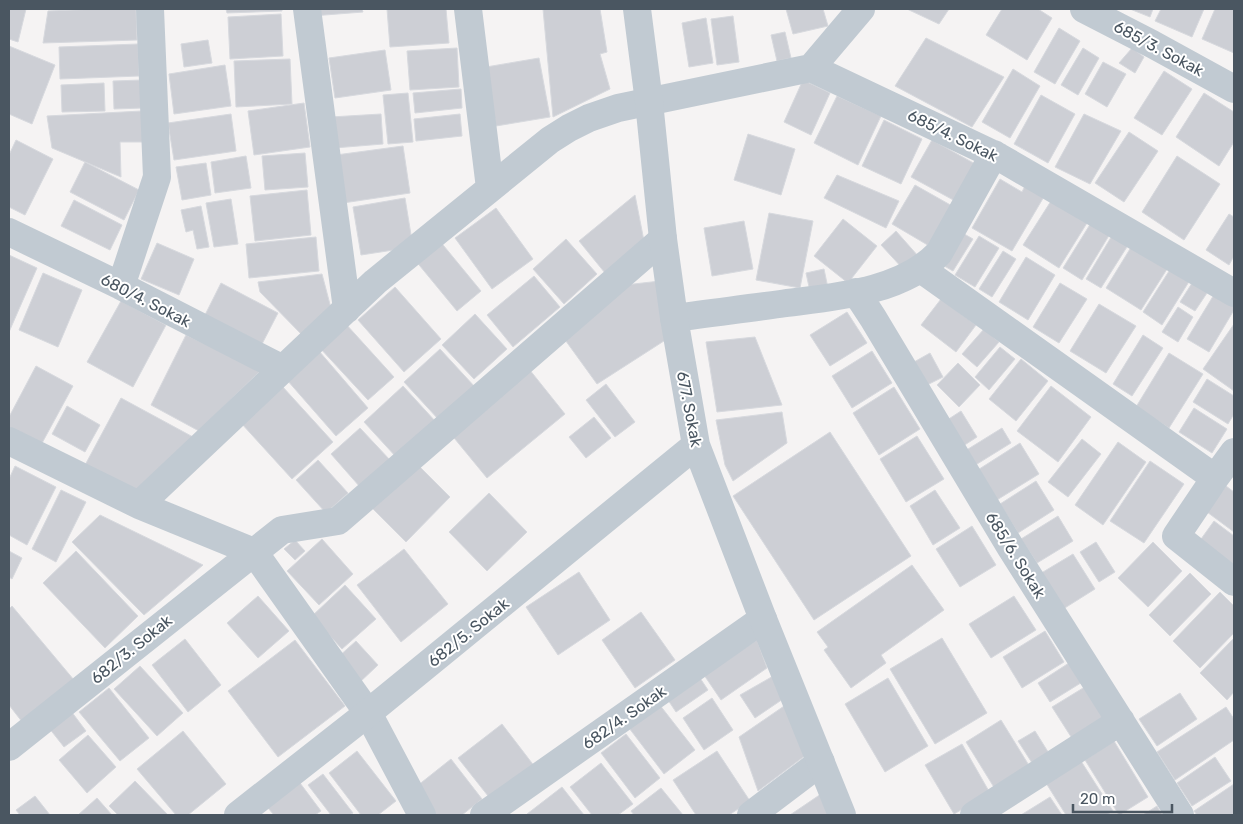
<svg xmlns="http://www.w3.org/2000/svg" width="1243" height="824" viewBox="0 0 1243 824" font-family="Rubik,sans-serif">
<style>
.building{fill:#cdcfd5;stroke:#d7d9de}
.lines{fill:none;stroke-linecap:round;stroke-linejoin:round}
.minor{stroke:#c1cad2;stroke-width:28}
.tertiary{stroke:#c1cad2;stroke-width:28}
.labels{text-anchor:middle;stroke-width:4;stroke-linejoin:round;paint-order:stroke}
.street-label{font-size:16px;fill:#4a5661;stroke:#fff}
</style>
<rect width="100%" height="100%" fill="#f5f3f3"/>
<path class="building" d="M9 9H26L18 42 9 39Z
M98 9H136L137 40 43 43 48 11Z
M226 9H282V11L227 13Z
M311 9H362L363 12 312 16Z
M387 9H446L449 43 390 47Z
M543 9H600L607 52 600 54 610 89 553 117Z
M786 9H823L828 26 793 34Z
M907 9H949L939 24Z
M1002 9H1038L1052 18 1027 60 986 35Z
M1130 9H1153L1150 17Z
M1161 9H1204L1192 37 1155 21Z
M1215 9H1234V53L1202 39Z
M281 14 283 56 230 59 228 17Z
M733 16 739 62 717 65 711 19Z
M706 18 713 63 689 67 682 23Z
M1059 28 1080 41 1055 84 1034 72Z
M785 32 791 58 777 61 771 35Z
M926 38 1004 77 972 127 895 86Z
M208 40 212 63 184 67 181 44Z
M138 44 139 76 60 79 59 47Z
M9 46 55 65 32 124 9 114Z
M457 48 459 87 410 90 407 51Z
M1083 48 1099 58 1078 95 1061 85Z
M1132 48 1144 57 1135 73 1119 63Z
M385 50 391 90 335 98 329 58Z
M539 58 550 117 496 126 486 67Z
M290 59 292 104 236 107 234 61Z
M1103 62 1126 74 1107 107 1085 94Z
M225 65 231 106 174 114 169 74Z
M1013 69 1040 86 1010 138 982 122Z
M1164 71 1192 89 1162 135 1134 118Z
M142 80 143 108 114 109 113 81Z
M803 80 830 93 811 135 784 122Z
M104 83 105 111 62 112 61 85Z
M461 89 462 108 415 113 413 93Z
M408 93 413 142 388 144 383 95Z
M1204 93 1234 112V142L1219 166 1176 137Z
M1041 95 1075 114 1048 163 1014 144Z
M837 96 881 116 858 165 814 143Z
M304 103 310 147 254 155 248 111Z
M142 111 145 142H120L121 177 52 148 47 116Z
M231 114 236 151 174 160 168 123Z
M381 114 383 144 334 148 331 117Z
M460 114 462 136 416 141 414 119Z
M1084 114 1121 131 1090 184 1055 167Z
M884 120 922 139 901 184 862 166Z
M1129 132 1158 151 1124 202 1095 183Z
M748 134 795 149 781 195 734 180Z
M16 140 53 159 25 215 9 207V155Z
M932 140 977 165 957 202 911 177Z
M403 146 410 193 343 203 336 155Z
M305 153 308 187 265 190 262 156Z
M246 156 251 188 215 193 211 162Z
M1177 156 1220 184 1184 240 1142 212Z
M85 162 139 190 124 220 70 192Z
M206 163 211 195 182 200 176 167Z
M837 175 899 201 886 228 824 198Z
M1000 179 1022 192 1026 184 1045 195 1012 251 972 228Z
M915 185 954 207 931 247 892 224Z
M307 190 311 235 255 241 250 196Z
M635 195 644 241 605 273 579 241Z
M405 198 413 247 361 255 353 207Z
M231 199 238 244 214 247 206 203Z
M74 200 122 225 110 250 61 226Z
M1051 201 1087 223 1059 268 1023 245Z
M201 206 209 247 197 249 193 230 186 232 181 210Z
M496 208 533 259 492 289 455 238Z
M769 213 813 221 800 288 756 280Z
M1229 214 1234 217V256L1229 265 1206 250Z
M1094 218 1113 229 1082 280 1063 268Z
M843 219 877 246 848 283 814 256Z
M744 221 753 269 712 276 704 228Z
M1116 229 1132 239 1101 288 1086 279Z
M896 231 919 257 904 270 881 245Z
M959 231 973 239 953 271 939 263Z
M979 236 999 248 975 287 955 275Z
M316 237 319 271 249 278 246 244Z
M566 239 597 274 564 304 533 269Z
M439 240 481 291 457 311 415 260Z
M157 243 194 259 179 295 141 279Z
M1133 244 1169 266 1141 310 1106 288Z
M1003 251 1016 259 992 297 979 289Z
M9 255 37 268 9 332Z
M1026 257 1055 275 1028 320 999 302Z
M1171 268 1190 280 1162 325 1143 312Z
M824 269 829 293 811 296 806 273Z
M43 273 82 290 58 347 19 330Z
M322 274 332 312 305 338 260 292 258 282Z
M534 276 560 307 513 347 487 315Z
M1194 280 1209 290 1195 311 1180 302Z
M660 281 667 339 597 384 563 337 625 285Z
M221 283 278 313 262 344 205 315Z
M1060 283 1087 299 1059 343 1033 327Z
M395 287 441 339 404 372 358 320Z
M1215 293 1234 305V310L1209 352 1187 339Z
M941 299 976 325 956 352 921 325Z
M121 301 166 325 133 387 87 362Z
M1099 304 1136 326 1106 373 1070 351Z
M1178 307 1193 317 1178 342 1162 332Z
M847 312 867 343 830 366 810 335Z
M475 314 507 349 474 379 442 345Z
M345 323 394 377 368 400 319 347Z
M1234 324V391L1203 369Z
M984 329 999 342 977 367 962 354Z
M186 335 261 370 199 431 151 405Z
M1143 335 1163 348 1132 396 1113 384Z
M755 337 782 405 717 412 706 342Z
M1000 347 1015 359 989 390 975 377Z
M440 349 475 387 439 420 404 382Z
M319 351 368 408 336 436 287 380Z
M872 351 892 383 852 408 832 376Z
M930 353 943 377 927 385 914 362Z
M1169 353 1203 374 1169 428 1136 407Z
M1021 359 1048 381 1016 421 989 399Z
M958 363 980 385 959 407 937 385Z
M36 366 73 386 41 445 9 427V417Z
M529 369 565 414 487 478 450 433Z
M1207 379 1234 396V414L1228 424 1193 402Z
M606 384 635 422 615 437 586 400Z
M282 386 333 442 292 479 241 423Z
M403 386 436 422 397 458 364 422Z
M1051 386 1091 417 1058 462 1017 431Z
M894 387 920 429 879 455 853 413Z
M121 398 193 437 140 491 84 467Z
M67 406 100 425 85 452 52 434Z
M1194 408 1227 429 1212 453 1179 432Z
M961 411 977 437 957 450 941 424Z
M782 412 787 443 733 481 725 465 716 420Z
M594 417 611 438 586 458 569 437Z
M360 428 390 460 360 487 331 454Z
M1002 428 1011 443 969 469 960 454Z
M830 432 911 556 814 620 733 496Z
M917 436 944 479 906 502 880 459Z
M1082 439 1101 454 1068 497 1048 482Z
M1118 442 1146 462 1103 525 1075 505Z
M1020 443 1039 474 992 503 973 473Z
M318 460 348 493 326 513 296 480Z
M1150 461 1184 484 1144 543 1110 521Z
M417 464 450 497 406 542 372 508Z
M15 466 56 487 27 545 9 535V479Z
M1036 481 1054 510 1018 533 1000 504Z
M1226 486 1234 492V532L1207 512Z
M61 490 86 502 56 562 32 549Z
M935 490 960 528 933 545 910 506Z
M489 493 527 532 487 571 449 532Z
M100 515 203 565 144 615 72 542Z
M1058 516 1073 541 1037 563 1021 539Z
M1214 521 1234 536V574L1196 546Z
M972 526 996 565 960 587 936 549Z
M322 539 353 574 319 605 287 571Z
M295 540 305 551 295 560 284 549Z
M1096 542 1115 572 1099 582 1080 552Z
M1153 542 1182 571 1148 607 1118 578Z
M404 549 448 604 401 642 357 585Z
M9 551 22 558 12 579 9 577Z
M76 551 138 616 105 648 43 583Z
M1073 554 1095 589 1060 611 1038 575Z
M912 565 944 610 881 655 886 663 851 688 824 650 828 647 817 632Z
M579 572 610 620 558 655 526 607Z
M1190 573 1211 594 1170 636 1149 615Z
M345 585 376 619 342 649 312 616Z
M1220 592 1234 606V633L1200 668 1173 641Z
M258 596 289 631 258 658 227 623Z
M1014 596 1036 630 991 658 969 624Z
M12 606 74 680 23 723 9 705V609Z
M641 612 675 660 635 688 602 640Z
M1045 631 1064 662 1022 688 1003 657Z
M942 638 987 713 935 744 890 669Z
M1234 638V692L1227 700 1200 673Z
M185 639 221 685 188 712 152 665Z
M295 640 345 706 278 757 228 691Z
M757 640 767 668 721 700 704 675Z
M356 641 378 665 359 683 337 658Z
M1072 661 1084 681 1050 702 1038 683Z
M140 666 183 713 157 736 114 689Z
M698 675 708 690 676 712 666 697Z
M775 675 783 699 755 718 740 695Z
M888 678 928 746 885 772 845 704Z
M1088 685 1110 721 1075 743 1052 707Z
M109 688 149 738 120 761 79 712Z
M1180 693 1197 719 1157 746 1139 719Z
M712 698 733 730 704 750 683 718Z
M659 704 695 750 664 774 629 728Z
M787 704 806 755 758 791 739 737Z
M1226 707 1234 719V740L1175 780 1157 752Z
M71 711 86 731 64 747 49 728Z
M1001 720 1030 767 995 789 966 742Z
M502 724 535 767 492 801 458 758Z
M183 731 226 784 188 815H176L137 769Z
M1035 731 1050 755 1034 766 1018 741Z
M626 734 660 778 635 798 601 753Z
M88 735 116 767 87 793 59 760Z
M1114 741 1148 797 1119 815 1085 760Z
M962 744 990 793 954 814 925 765Z
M357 751 396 801 378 815H361L329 773Z
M717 751 750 801 729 815H696L673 780Z
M1215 757 1231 781 1192 806 1177 783Z
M451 759 482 799 462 815H431L412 790Z
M1081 761 1113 811 1106 815H1066L1046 783Z
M601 763 633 804 618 815H592L570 787Z
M323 774 353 813 349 815H331L308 785Z
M135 781 168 815H118L109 806Z
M300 783 321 811 315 815H274L268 808Z
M1234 784V815H1197L1194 811Z
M562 787 584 815H528L527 814Z
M661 788 683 815H634L631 811Z
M821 794 829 815H790Z
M35 796 50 815H20L16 810Z
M1050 797 1062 815H1021Z
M97 798 112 815H78Z
M1157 806 1162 815H1143Z"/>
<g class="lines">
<path class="minor" d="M307 9 347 309
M468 9 490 188
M1084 9 1152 44 1234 89
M811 68 861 9
M9 232 121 286 283 369
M921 269 1215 478
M121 286 157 177 150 9
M856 292 873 318 1011 548 1180 815
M674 318C709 313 744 309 780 304 832 297 901 293 939 253L994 154
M9 441 139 505 254 552 368 713 422 815
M1234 452 1215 478 1176 536 1234 582
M139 505 375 282 550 140 569 128 589 118 618 108 811 68 999 157 1234 293
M9 747 282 530 338 521 663 239
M484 815 763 619
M751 815 821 762
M974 815 1121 721"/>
<path class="tertiary" d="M637 9 649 102 663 239 674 318 696 445 763 619 842 815
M238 815 368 713 696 445"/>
</g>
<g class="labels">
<g class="street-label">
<text transform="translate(1159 48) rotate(28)" y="6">685/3. Sokak</text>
<text transform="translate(953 135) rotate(26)" y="6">685/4. Sokak</text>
<text transform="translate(146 300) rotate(27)" y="6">680/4. Sokak</text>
<text transform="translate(690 409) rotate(79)" y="6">677. Sokak</text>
<text transform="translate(1016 555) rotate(58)" y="6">685/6. Sokak</text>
<text transform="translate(468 632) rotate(-39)" y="6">682/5. Sokak</text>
<text transform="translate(131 649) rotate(-39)" y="6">682/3. Sokak</text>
<text transform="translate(624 717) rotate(-35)" y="6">682/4. Sokak</text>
</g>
</g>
<rect width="1243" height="824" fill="none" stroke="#4a5661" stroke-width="20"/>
<path d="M1073 804v8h99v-8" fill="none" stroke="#4a5661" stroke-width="2.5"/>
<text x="1080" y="804" font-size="15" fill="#4a5661" stroke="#ffffff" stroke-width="4" paint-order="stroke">20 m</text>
</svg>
